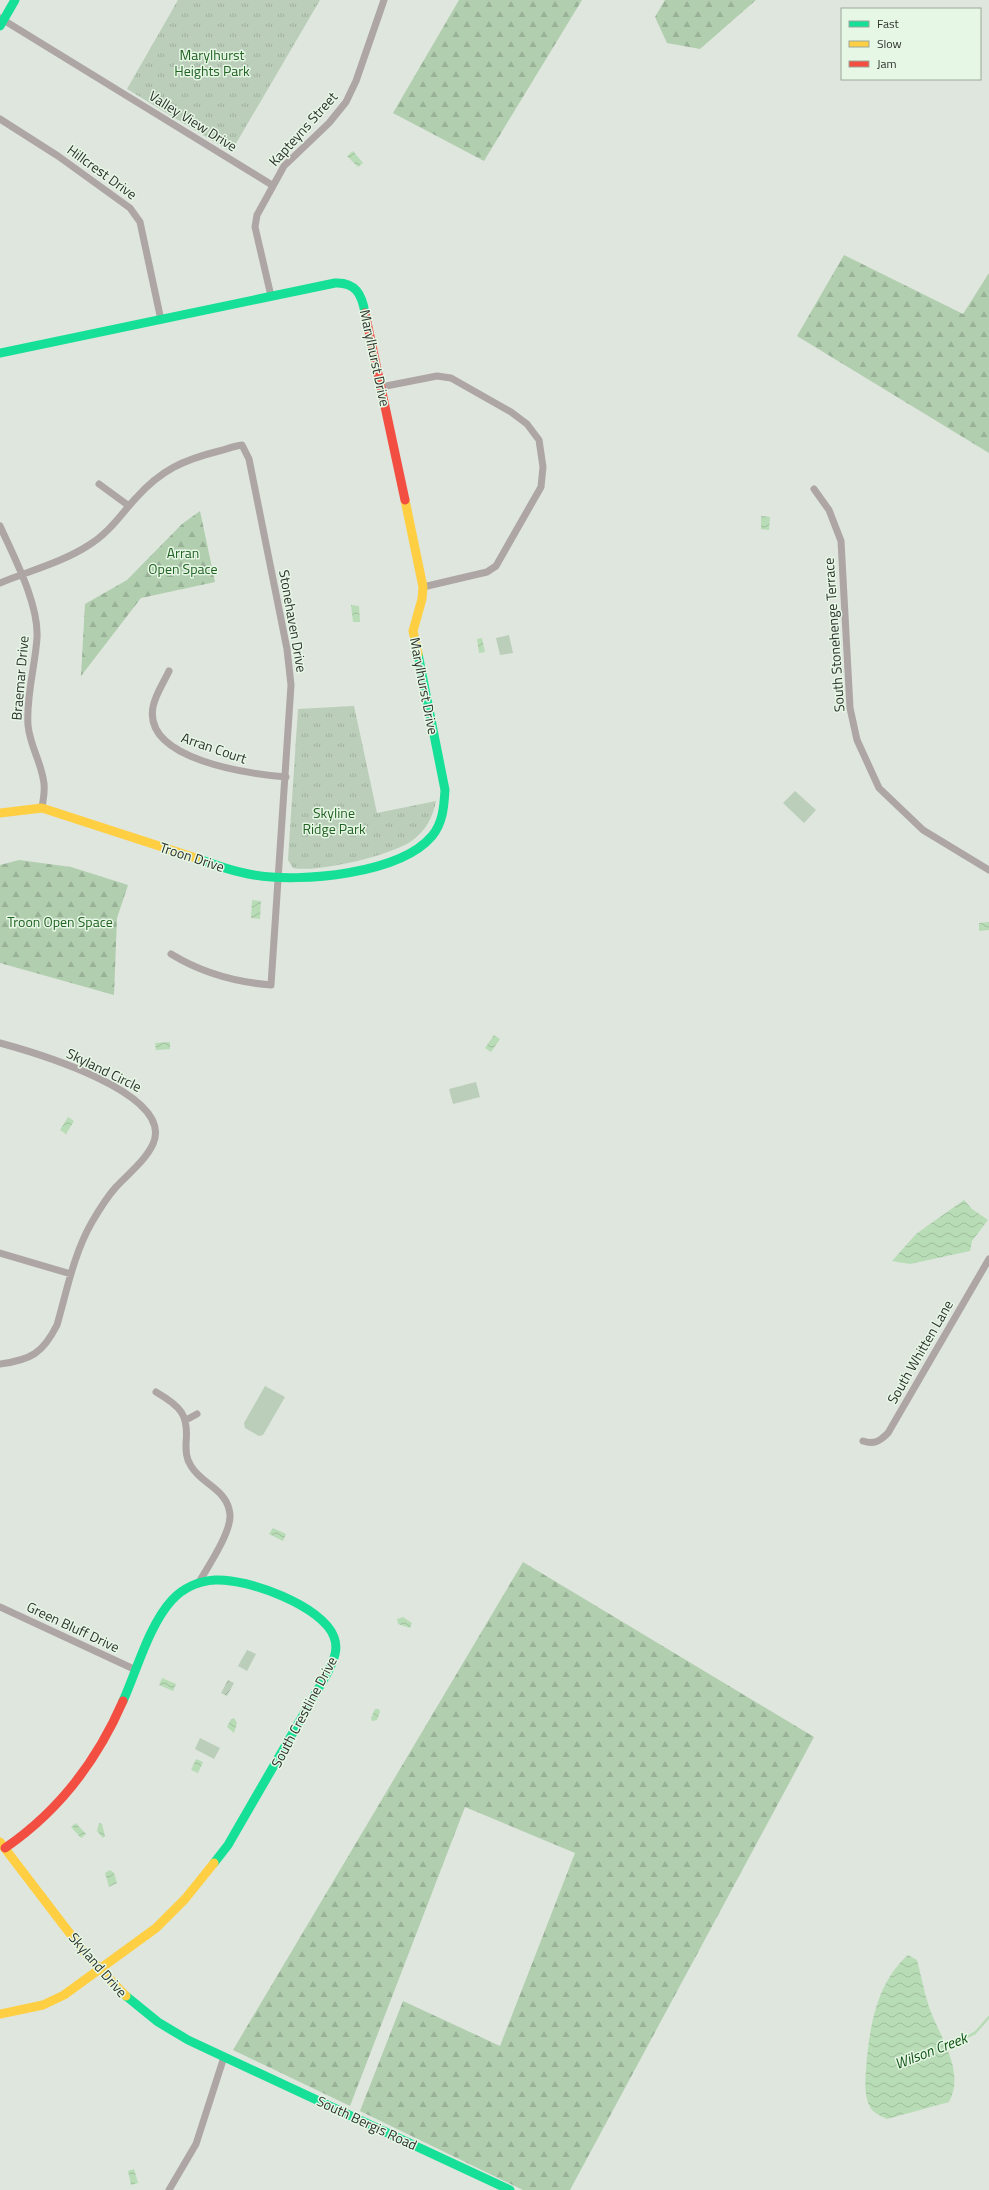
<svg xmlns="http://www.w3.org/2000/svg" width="989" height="2190" viewBox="0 0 989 2190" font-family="'Titillium Web',sans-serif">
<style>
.grass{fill:#baceb9}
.forest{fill:url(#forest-firs)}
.park{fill:url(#park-tufts)}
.garden{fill:url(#garden-furrows)}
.water{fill:url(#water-waves)}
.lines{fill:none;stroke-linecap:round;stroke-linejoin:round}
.stream{stroke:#b8dcb6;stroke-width:2.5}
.street{stroke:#aea5a5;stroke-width:7}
.fast{stroke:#16e098;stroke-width:9}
.slow{stroke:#ffcf43;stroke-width:9}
.jam{stroke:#f24e42;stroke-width:9}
.labels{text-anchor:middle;stroke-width:3;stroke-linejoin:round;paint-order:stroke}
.park-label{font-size:14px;fill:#226223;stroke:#e7f7e6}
.street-label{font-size:14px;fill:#2c322b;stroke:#e7f7e6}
.water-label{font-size:15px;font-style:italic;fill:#105314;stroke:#e7f7e6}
</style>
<defs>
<pattern id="forest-firs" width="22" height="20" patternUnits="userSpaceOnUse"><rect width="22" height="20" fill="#b1ceaf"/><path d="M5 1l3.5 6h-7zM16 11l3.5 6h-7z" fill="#98b197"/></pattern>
<pattern id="park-tufts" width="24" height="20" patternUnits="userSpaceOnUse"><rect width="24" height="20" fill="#baceb9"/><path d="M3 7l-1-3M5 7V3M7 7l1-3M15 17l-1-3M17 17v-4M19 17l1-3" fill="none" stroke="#a0b19f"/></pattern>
<pattern id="garden-furrows" width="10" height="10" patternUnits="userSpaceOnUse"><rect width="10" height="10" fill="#baceb9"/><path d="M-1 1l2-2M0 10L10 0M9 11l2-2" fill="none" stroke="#a0b19f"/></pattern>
<pattern id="water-waves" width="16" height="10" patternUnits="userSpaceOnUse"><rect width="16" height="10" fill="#b8dcb6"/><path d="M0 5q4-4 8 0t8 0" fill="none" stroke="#9ebd9d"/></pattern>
</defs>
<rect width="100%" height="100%" fill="#dee6dd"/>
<path class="grass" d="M509 635 513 653 500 655 496 638Z
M795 791 816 810 804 823 783 803Z
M476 1082 480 1097 453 1104 449 1089Z
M265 1386 285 1397 263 1435 259 1436 245 1428 244 1423Z
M247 1650 256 1654 247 1671 238 1666Z
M200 1738 220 1748 214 1759 195 1749Z"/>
<path class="forest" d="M459 0H582L484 161 393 113Z
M665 0H756L700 49 667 43 655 17Z
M844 255 963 314 989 273V453L797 336Z
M200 511 215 582 141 598 81 676 85 604 127 580 182 524Z
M19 860 71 867 128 885 117 918 114 995 0 963V865Z
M523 1562 814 1737 570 2190H523L360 2111 403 2001 500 2046 575 1853 465 1807 350 2106 233 2050Z"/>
<path class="park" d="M178 0H320L231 152 127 89Z
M354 706 377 813 436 801C433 817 426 830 413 840 394 855 317 873 293 868L288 860 298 709Z"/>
<path class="garden" d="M228 1680 234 1683 227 1696 221 1693Z"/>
<path class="water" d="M353 151 363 163 358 167 347 156Z
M761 516 770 517 769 530 761 529Z
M351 605 359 606 360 622H353Z
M482 638 485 652 479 653 477 639Z
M252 900 261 901 260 919 251 918Z
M989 922V930L979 931V923Z
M494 1035 500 1039 491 1052 485 1048Z
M170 1042V1049L156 1050 155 1043Z
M68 1117 74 1121 66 1134 60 1130Z
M964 1200 972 1209 988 1220 972 1241 970 1251 910 1264 892 1261 916 1234Z
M273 1528 286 1534 283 1541 269 1534Z
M403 1617 412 1623 410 1628 398 1624 397 1619Z
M162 1678 176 1684 173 1691 159 1685Z
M375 1709H379L380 1712 377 1720 372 1721 371 1718Z
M234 1718 237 1723 234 1733 227 1727 231 1719Z
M196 1759 203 1762 198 1773 191 1770Z
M76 1823 86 1834 81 1838 71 1827Z
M99 1823 102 1824 105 1836 103 1838 97 1831Z
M110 1870 114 1873 117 1883 109 1887 105 1873Z
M908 1955 917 1960C921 1975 924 1992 929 2007 939 2036 966 2071 949 2102L887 2119C883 2117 876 2114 873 2111 864 2101 865 2083 866 2070 869 2029 876 1983 908 1955Z
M134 2169 138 2183 131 2185 128 2171Z"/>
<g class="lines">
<path class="stream" d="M943 2048 975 2033 989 2017"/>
<path class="street" d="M0 18 272 185
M0 119 58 156 130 208 140 222 161 320
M271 296 255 227 257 215 284 166 329 123 346 102 356 81 384 0
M381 387 437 376 451 378 511 412 527 424 539 440 543 467 541 487 496 566 487 572 423 587
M99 484 129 506
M814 489 829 510 841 541 850 708 857 740 879 788 923 830 989 870
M0 526C14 557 39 604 37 638 35 667 26 696 28 725 30 747 42 763 44 784 45 792 43 800 42 808
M0 583C29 571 63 562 89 545 109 533 121 514 136 498 161 470 183 460 219 451 227 449 234 446 242 445L249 459 287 649 291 685 271 985C234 982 202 973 171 954
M169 671C164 682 155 695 153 707 143 760 250 774 286 777
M0 1043C33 1052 176 1093 153 1144 145 1161 129 1173 116 1187 107 1197 99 1210 92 1222 74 1253 67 1290 57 1325 43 1353 31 1360 0 1364
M0 1253 71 1274
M156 1392C180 1406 189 1414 186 1443 186 1451 186 1459 191 1466 202 1485 228 1489 230 1515 231 1533 207 1568 198 1584
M186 1420 197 1414
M863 1441C874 1445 880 1441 888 1433L989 1259
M0 1607 136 1670
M169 2190 196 2144 224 2057"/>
<path class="fast" d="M0 26 15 0
M0 353 335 283C356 282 362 295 365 313
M196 858C215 865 234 872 254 875 301 883 400 874 432 836 443 823 444 806 445 790L418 654
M123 1701C137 1670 149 1625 172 1600 183 1588 199 1581 215 1580 247 1578 323 1606 334 1637 339 1650 333 1661 328 1672L228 1845 214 1863
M126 1996 158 2022 188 2040 510 2190"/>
<path class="slow" d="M405 500 423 587 422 599 413 631 418 654
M0 813 42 808 196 858
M0 1842 84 1952 126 1996
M0 2014 43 2005 64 1995 156 1928 185 1899 214 1863"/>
<path class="jam" d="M365 313 405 500
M5 1848C59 1811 97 1761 123 1701"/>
</g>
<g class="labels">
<g class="park-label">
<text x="212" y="60">Marylhurst<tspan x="212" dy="16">Heights Park</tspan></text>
<text x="183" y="558">Arran<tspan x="183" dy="16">Open Space</tspan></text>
<text x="334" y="818">Skyline<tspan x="334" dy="16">Ridge Park</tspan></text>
<text x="60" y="927">Troon Open Space</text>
</g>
<g class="street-label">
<text transform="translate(193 121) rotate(32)" y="5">Valley View Drive</text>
<text transform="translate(303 129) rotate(-48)" y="5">Kapteyns Street</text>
<text transform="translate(102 172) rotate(36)" y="5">Hillcrest Drive</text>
<text transform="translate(375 358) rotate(78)" y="5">Marylhurst Drive</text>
<text transform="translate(293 621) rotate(80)" y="5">Stonehaven Drive</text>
<text transform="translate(834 635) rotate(-94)" y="5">South Stonehenge Terrace</text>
<text transform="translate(20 678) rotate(-85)" y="5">Braemar Drive</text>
<text transform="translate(424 686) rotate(79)" y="5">Marylhurst Drive</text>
<text transform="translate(214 748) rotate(19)" y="5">Arran Court</text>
<text transform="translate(192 857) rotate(18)" y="5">Troon Drive</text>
<text transform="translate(104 1070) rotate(26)" y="5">Skyland Circle</text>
<text transform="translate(920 1352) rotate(-60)" y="5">South Whitten Lane</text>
<text transform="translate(73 1627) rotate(25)" y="5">Green Bluff Drive</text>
<text transform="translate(304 1712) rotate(-62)" y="5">South Crestline Drive</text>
<text transform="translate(98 1965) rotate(49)" y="5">Skyland Drive</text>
<text transform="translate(367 2123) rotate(25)" y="5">South Bergis Road</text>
</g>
<g class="water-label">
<text transform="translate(931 2051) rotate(-21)" y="5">Wilson Creek</text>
</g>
</g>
<rect x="841" y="8" width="140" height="72" fill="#e7f7e6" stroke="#9ca89b"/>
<rect x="849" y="21" width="20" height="6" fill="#16e098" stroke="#9ca89b"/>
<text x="877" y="28" font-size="12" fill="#2c322b">Fast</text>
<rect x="849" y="41" width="20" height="6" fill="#ffcf43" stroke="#9ca89b"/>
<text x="877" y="48" font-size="12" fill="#2c322b">Slow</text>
<rect x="849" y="61" width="20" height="6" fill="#f24e42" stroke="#9ca89b"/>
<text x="877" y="68" font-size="12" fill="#2c322b">Jam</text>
</svg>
